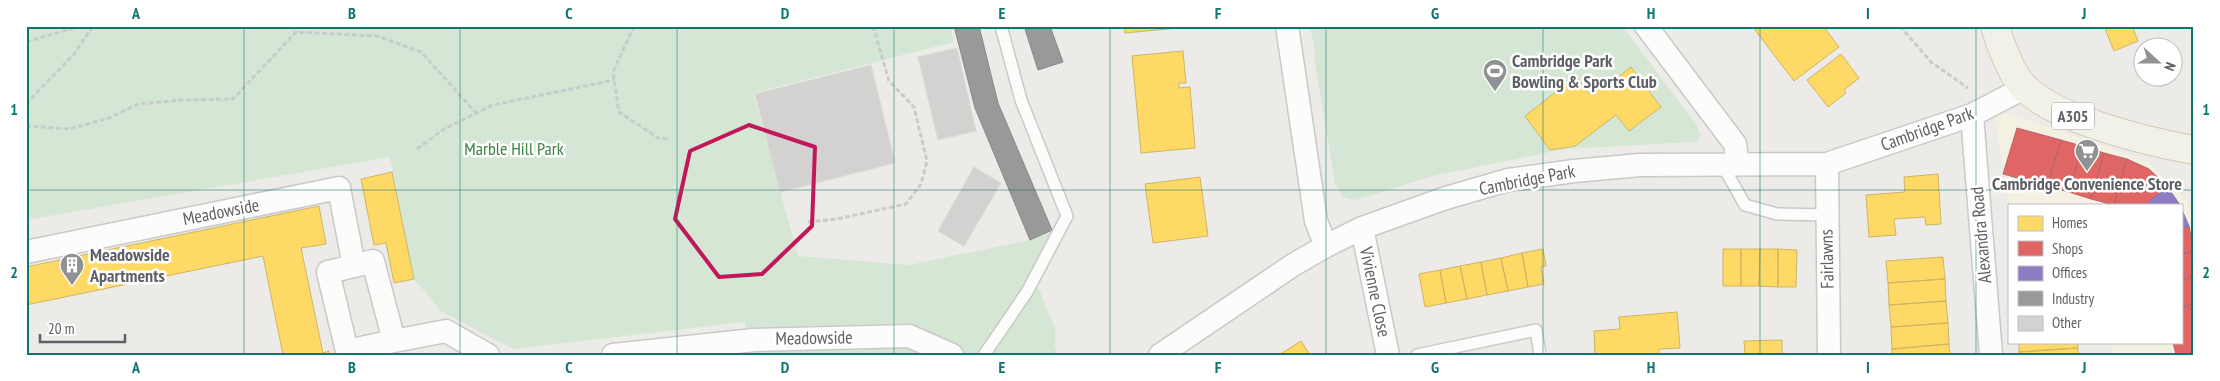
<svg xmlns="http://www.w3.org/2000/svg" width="2220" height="381" viewBox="0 0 2220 381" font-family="'PT Sans Narrow',sans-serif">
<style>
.commercial{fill:#f4f0e2}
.green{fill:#d5e7d4}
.homes{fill:#ffd966;stroke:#ceb565}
.shops{fill:#e06666;stroke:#b96465}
.offices{fill:#8e7cc3;stroke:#7f74a6}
.industry{fill:#999;stroke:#878889}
.building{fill:#d3d2d0;stroke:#dbdad6}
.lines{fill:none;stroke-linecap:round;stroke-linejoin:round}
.lane-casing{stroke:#c9c9c9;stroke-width:14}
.street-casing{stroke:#c9c9c9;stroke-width:25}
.primary-casing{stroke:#d2ccb7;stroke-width:30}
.path{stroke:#c8ccca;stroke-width:3;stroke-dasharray:5 2.5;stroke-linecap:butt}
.lane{stroke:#fcfcfb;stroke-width:11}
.street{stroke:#fcfcfb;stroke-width:22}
.primary{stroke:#f2f1e8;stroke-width:28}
.marked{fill:none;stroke:#c2185b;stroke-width:4;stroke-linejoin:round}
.grid{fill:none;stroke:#0f766e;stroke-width:1;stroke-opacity:0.55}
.labels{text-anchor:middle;stroke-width:5;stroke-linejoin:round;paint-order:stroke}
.shield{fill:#fff;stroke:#8e9092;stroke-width:1}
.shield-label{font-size:16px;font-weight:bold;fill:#5d6064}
.poi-label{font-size:18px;font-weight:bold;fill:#5d6064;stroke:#fff;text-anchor:start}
.street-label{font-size:18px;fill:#5d6064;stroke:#fff}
.park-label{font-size:18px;fill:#3d8343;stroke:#fff}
.neatline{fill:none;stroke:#0f766e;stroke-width:2}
.grid-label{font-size:16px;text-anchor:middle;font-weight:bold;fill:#0f766e}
</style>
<rect width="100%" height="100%" fill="#ecebe7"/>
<path class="commercial" d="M1994 109 2147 161 2186 201 2194 217V355H2112L2111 342H2181V205H2009Z"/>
<path class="green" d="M26 26H950L954 42 753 93 798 256 909 265 1030 240 1052 230 1031 270 1055 328V347L1058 355H751L745 322 513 349 441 311 414 279 390 157 26 220Z
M1310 26H1622L1697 126 1701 136 1695 142 1565 149 1432 176 1356 200 1343 197 1335 183 1314 57 1315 52Z"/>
<path class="homes" d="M1124 26H1177L1178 28 1125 33Z
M1760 26H1823L1839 47 1794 81 1755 30Z
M2104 26H2132L2138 41 2114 51Z
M1183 51 1186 83H1179V88L1190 87 1195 148 1141 153 1132 56Z
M1841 54 1859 78 1844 90 1846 93 1828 107 1807 80Z
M1631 67 1661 107 1629 131 1616 115 1575 146 1550 150 1525 116 1576 76 1589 94 1614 75 1617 78Z
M392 172 414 279 394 283 386 243 374 245 361 179Z
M1938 174 1941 224 1926 225 1925 217 1894 219 1896 235 1869 237 1866 195 1905 192 1904 177Z
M1200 177 1208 236 1153 243 1145 184Z
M319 206 326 244 301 248 323 353 329 351 330 355H283L263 256 26 305V267Z
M1543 249 1546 266 1541 267 1544 284 1528 287 1522 253Z
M1723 249H1741V286H1723Z
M1741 249H1760L1759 286H1741Z
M1760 249H1778V287L1759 286Z
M1778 249 1797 250 1796 287H1778Z
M1522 253 1528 287 1508 291 1501 258Z
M1943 257 1945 279 1888 283 1886 261Z
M1501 258 1508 291 1487 295 1481 262Z
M1481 262 1487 295 1467 299 1460 266Z
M1460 266 1467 299 1446 303 1440 270Z
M1440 270 1446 303 1425 307 1419 274Z
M1945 279 1946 301 1889 305 1888 283Z
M1946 301 1948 323 1891 327 1889 305Z
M1677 312 1680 348 1659 349V355H1595L1594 331 1620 329 1619 317Z
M1948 323 1949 344 1892 349 1891 327Z
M1782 340V355H1745L1744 341Z
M1301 341 1310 355H1279Z
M2019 342H2078V348L2019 352Z
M1949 344 1950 355H1892V349Z
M2078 348V355H2019V352Z"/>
<path class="shops" d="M2017 128 2061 140 2047 186 2003 174Z
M2061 140 2082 146 2069 192 2047 186Z
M2082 146 2104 153 2091 199 2069 192Z
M2104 153 2127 159 2114 205 2091 199Z
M2127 159 2149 169 2167 186 2146 205H2114Z
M2189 226 2194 251 2181 254V228Z
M2194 251V277L2181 280V254Z
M2194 277V304L2181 307V280Z
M2194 304V355H2176L2173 342H2181V307Z"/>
<path class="offices" d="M2167 186 2180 205H2146Z
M2181 208 2189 226 2181 228Z"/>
<path class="industry" d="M954 26H979L998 103 1052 230 1030 240 975 108Z
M1024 26H1050L1063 62 1038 70Z"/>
<path class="building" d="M957 48 976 131 938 140 918 57Z
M871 65 895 163 780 192 755 94Z
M974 167 1001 183 964 246 938 231Z"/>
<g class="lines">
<defs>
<path id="lane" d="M1723 166 1745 205 1777 214 1827 215
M984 355 1027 292 1067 216 1021 100 1001 26
M1417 355 1536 330 1540 355"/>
<path id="street" d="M1287 26 1316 221 1326 246
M1646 26 1735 144 1738 164
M1972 115 1991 355
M1827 164 1829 355
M1362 228 1388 355
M26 252 339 188 354 266 373 261 394 341 446 331 488 355
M354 266 328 272 347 351 394 341
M613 355 754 340 909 336 952 355
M1160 355 1293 265 1326 246 1362 228 1446 198 1508 180 1574 171 1640 165 1827 164 1972 115 2024 88"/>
<path id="primary" d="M1995 26C2000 44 2012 76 2025 88 2057 120 2149 142 2194 150"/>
</defs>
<use href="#lane" class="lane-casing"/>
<use href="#street" class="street-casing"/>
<use href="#primary" class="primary-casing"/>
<path class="path" d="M634 26 613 72 619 112 658 138 668 139
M1900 26 1931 62 1968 88
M26 42 81 26
M26 104 74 54 93 26
M26 126 70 129 109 118 138 104 182 100 233 99 296 32 377 36 421 52 476 113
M417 149 444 129 493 105 614 80
M808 222 837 219 906 204 921 184 927 161 914 107 889 81 873 26"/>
<use href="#lane" class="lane"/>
<use href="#street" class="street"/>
<use href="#primary" class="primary"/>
</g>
<path class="marked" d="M749 125 815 147 812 226 762 274 719 277 675 219 690 151Z"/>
<path class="grid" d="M244 26V355M460 26V355M677 26V355M894 26V355M1110 26V355M1326 26V355M1543 26V355M1760 26V355M1976 26V355M26 190H2194"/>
<defs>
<symbol id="stadium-pin" viewBox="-11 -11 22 30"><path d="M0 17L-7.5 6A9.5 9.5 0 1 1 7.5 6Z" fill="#8f9192" stroke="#fff"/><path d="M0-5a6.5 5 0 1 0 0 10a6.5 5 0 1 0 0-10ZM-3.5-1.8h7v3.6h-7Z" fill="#fff"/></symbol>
<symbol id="supermarket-pin" viewBox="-11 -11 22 30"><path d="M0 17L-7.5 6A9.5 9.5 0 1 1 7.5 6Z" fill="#8f9192" stroke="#fff"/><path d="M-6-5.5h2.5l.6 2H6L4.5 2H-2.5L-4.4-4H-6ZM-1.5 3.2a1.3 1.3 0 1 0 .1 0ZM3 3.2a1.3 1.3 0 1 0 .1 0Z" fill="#fff"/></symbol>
<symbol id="building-pin" viewBox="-11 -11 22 30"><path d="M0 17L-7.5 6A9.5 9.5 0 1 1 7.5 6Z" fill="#8f9192" stroke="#fff"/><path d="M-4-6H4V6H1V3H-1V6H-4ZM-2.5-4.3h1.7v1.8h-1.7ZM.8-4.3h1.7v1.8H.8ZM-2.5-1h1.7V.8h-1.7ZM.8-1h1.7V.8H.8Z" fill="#fff"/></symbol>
</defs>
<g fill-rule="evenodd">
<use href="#stadium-pin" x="1481" y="57" width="28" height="38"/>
<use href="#supermarket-pin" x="2073" y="137" width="28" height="38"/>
<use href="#building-pin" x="58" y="251" width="28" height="38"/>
</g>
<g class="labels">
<rect class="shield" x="2052" y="102.5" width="42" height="27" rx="4"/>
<g class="shield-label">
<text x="2073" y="122">A305</text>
</g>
<g class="poi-label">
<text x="1512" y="67">Cambridge Park<tspan x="1512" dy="21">Bowling &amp; Sports Club</tspan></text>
<text x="2087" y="190" text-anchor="middle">Cambridge Convenience Store</text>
<text x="90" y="261">Meadowside<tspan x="90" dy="21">Apartments</tspan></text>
</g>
<g class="street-label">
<text transform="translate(1927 129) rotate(-20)" y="6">Cambridge Park</text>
<text transform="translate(1527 180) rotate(-11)" y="6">Cambridge Park</text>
<text transform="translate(221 212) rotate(-11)" y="6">Meadowside</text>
<text transform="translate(1981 235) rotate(-95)" y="6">Alexandra Road</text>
<text transform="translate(1827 259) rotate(-91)" y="6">Fairlawns</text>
<text transform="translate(1375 292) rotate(78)" y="6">Vivienne Close</text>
<text transform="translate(814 338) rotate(-1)" y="6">Meadowside</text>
</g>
<g class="park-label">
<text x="514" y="155">Marble Hill Park</text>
</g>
</g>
<rect width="2220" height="381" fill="none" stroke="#ffffff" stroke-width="55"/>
<rect x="2008" y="204" width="175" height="140" fill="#ffffff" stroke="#bebfc1"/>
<rect x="2018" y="216" width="25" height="15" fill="#ffd966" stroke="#bebfc1"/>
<text x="2052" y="228" font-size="15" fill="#5d6064">Homes</text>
<rect x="2018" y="241" width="25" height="15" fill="#e06666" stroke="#bebfc1"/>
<text x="2052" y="254" font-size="15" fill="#5d6064">Shops</text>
<rect x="2018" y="266" width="25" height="15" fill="#8e7cc3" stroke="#bebfc1"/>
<text x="2052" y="278" font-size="15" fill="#5d6064">Offices</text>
<rect x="2018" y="291" width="25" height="15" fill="#999999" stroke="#bebfc1"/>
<text x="2052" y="304" font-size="15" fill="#5d6064">Industry</text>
<rect x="2018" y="316" width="25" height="15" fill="#d3d2d0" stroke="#bebfc1"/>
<text x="2052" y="328" font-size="15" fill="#5d6064">Other</text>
<g transform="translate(2158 62) rotate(111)"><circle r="24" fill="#ffffff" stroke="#bebfc1"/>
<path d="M0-4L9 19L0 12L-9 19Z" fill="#8f9192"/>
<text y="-8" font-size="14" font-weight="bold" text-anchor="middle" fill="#5d6064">N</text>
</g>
<path d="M40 334v8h85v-8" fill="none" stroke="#5d6064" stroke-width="2.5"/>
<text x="48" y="334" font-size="15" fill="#5d6064" stroke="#ffffff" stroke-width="4" paint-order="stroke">20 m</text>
<rect x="28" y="28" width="2164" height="326" class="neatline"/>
<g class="grid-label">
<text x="136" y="19">A</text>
<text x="352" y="19">B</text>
<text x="569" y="19">C</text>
<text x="785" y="19">D</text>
<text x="1002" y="19">E</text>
<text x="1218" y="19">F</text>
<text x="1435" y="19">G</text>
<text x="1651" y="19">H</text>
<text x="1868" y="19">I</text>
<text x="2084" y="19">J</text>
<text x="14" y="115">1</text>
<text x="2206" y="115">1</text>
<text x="14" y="278">2</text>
<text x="2206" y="278">2</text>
<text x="136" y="373">A</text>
<text x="352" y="373">B</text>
<text x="569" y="373">C</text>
<text x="785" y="373">D</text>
<text x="1002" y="373">E</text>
<text x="1218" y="373">F</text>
<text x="1435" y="373">G</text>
<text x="1651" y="373">H</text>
<text x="1868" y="373">I</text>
<text x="2084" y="373">J</text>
</g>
</svg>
